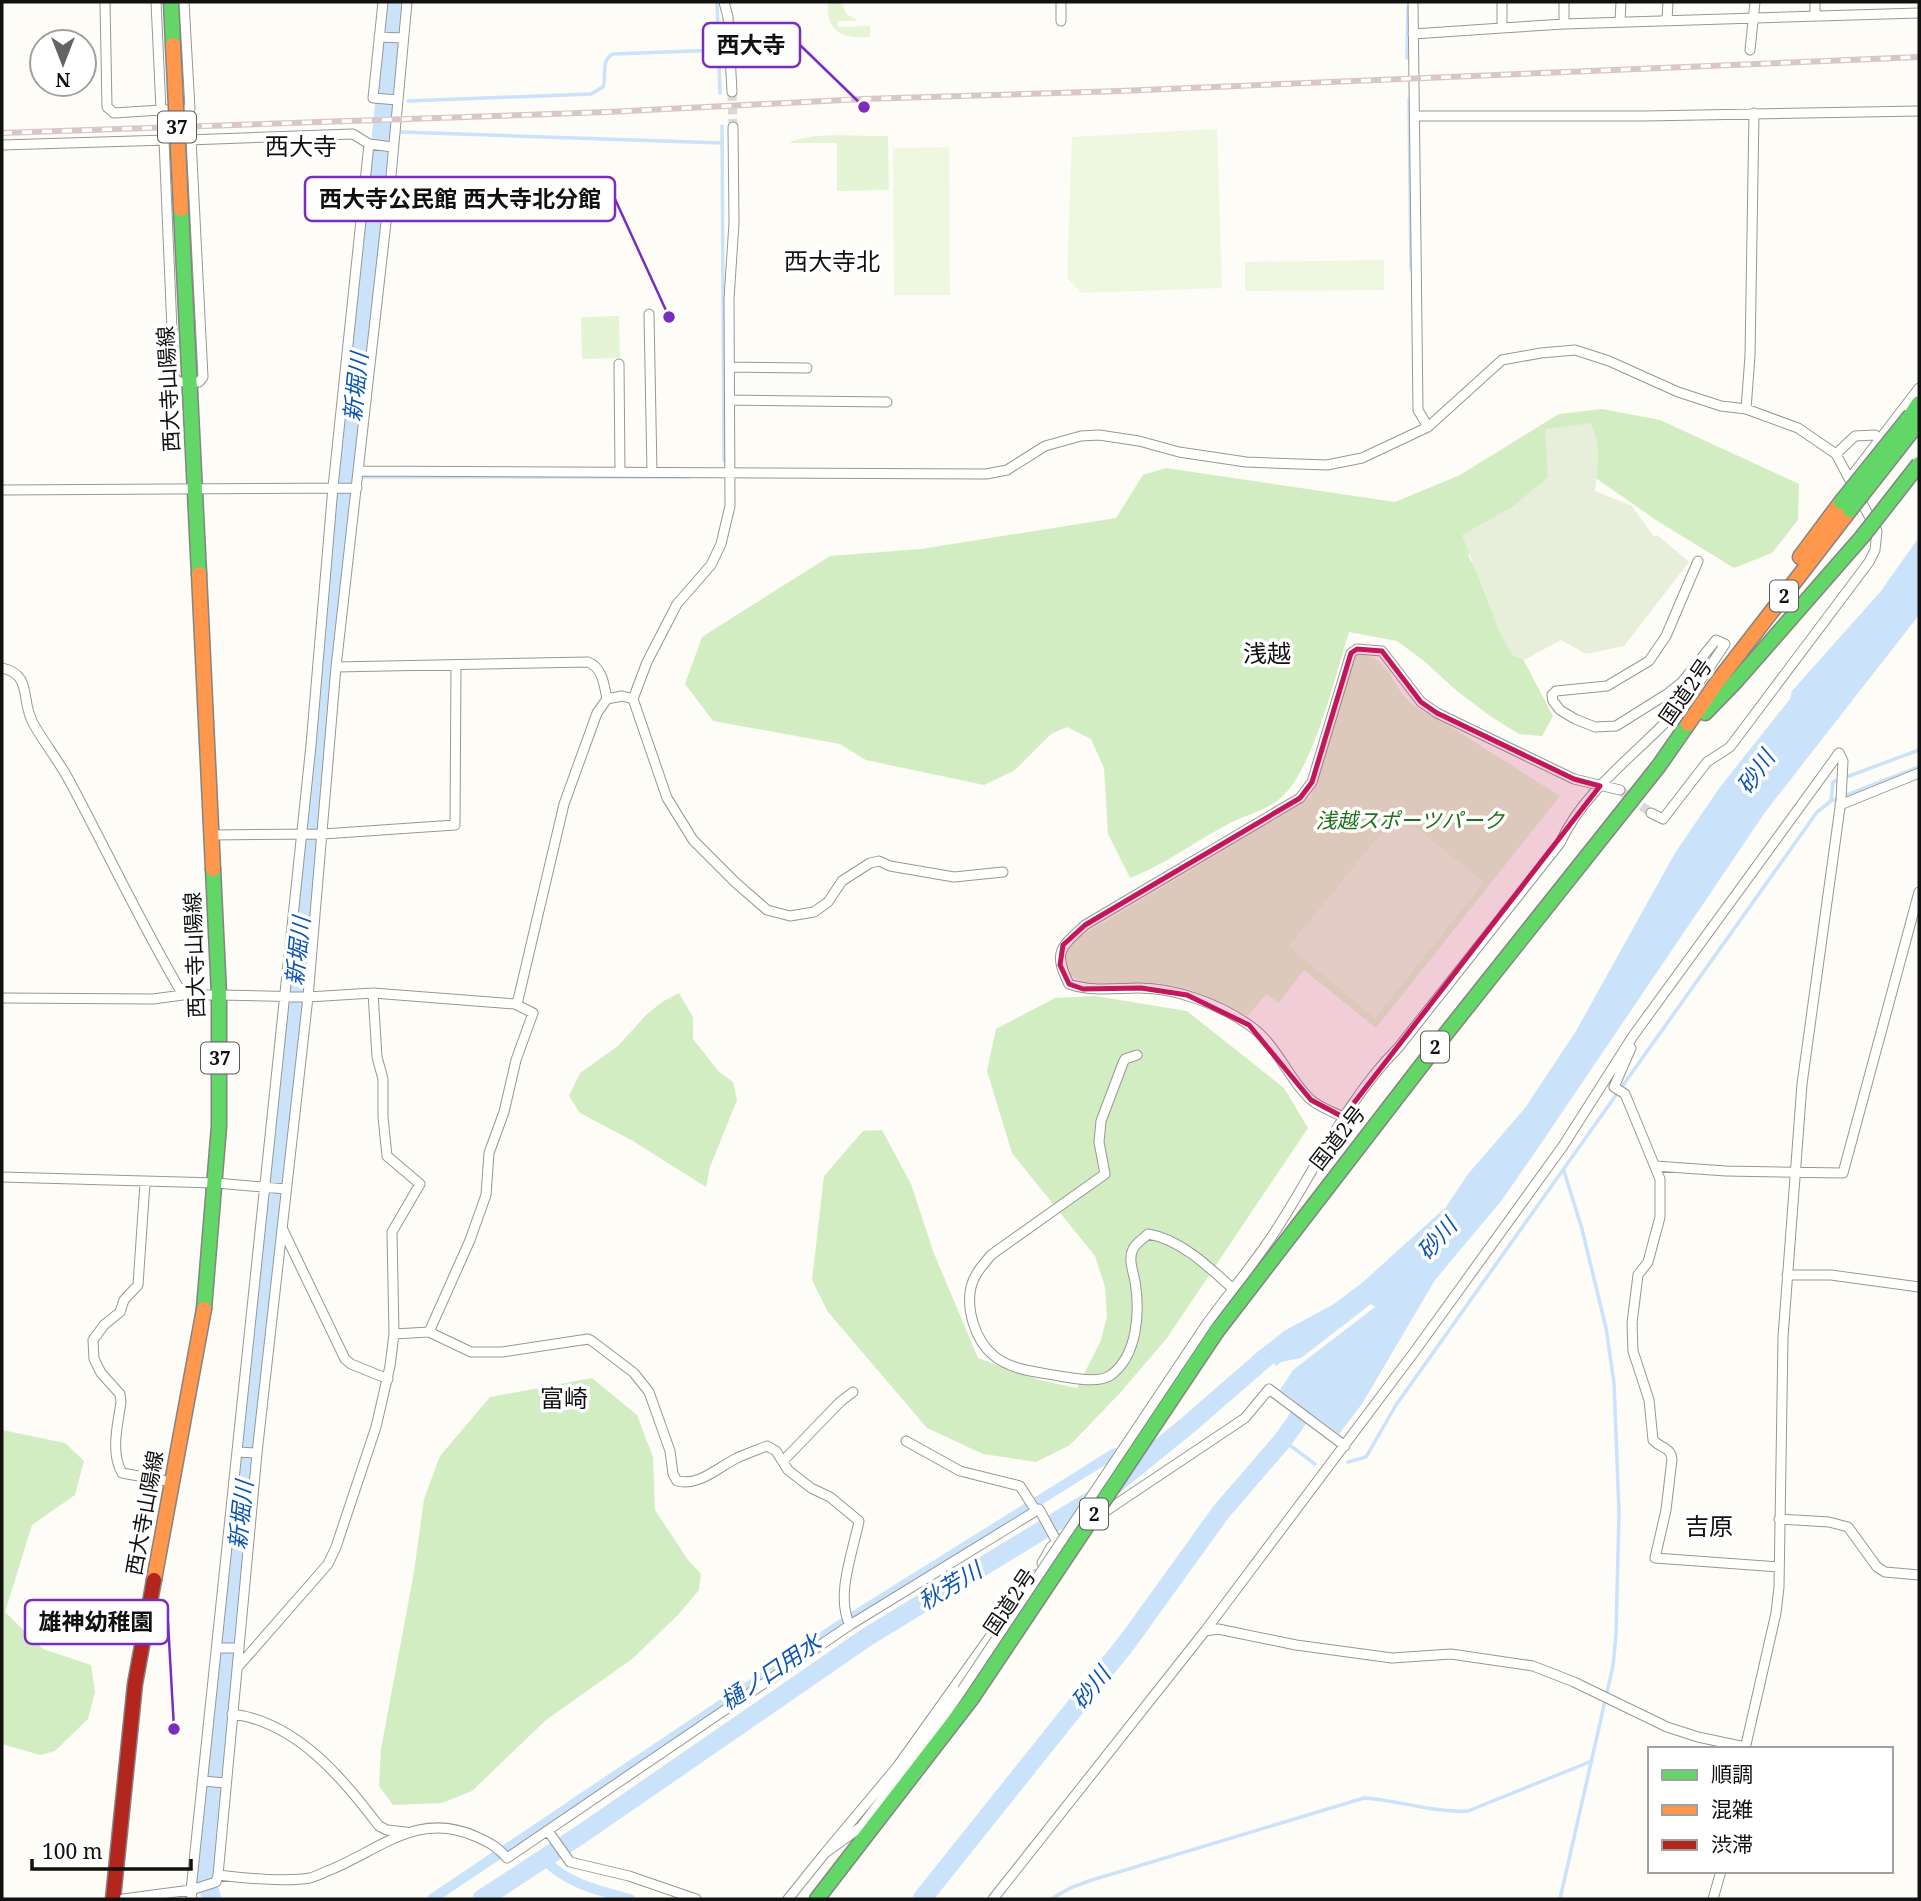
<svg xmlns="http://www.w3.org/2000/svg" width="1921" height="1901" viewBox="0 0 1921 1901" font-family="'Noto Serif','Noto Sans JP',serif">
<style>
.green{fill:#e4f4d5}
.forest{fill:#d3edc3}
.cemetery{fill:#e7efda}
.pitch{fill:#eef8e0}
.water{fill:#cbe3fa}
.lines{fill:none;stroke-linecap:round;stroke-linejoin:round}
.stream{stroke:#cbe3fa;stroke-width:3.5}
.canal{stroke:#cbe3fa;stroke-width:10}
.river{stroke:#cbe3fa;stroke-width:19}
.street-tunnel{stroke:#dad9d4;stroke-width:9;stroke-dasharray:9 4.5;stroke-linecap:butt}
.street-casing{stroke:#979795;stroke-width:11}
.fast-casing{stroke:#858482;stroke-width:17}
.slow-casing{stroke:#858482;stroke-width:17}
.jam-casing{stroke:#858482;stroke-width:17}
.street{stroke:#fffffe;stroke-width:9}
.fast{stroke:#63d668;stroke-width:14}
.slow{stroke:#ff974d;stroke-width:14}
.jam{stroke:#b3261e;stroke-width:14}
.rail-casing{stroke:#dac6c5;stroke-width:6}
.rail{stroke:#fff;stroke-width:3.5;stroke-dasharray:10;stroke-linecap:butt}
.street-bridge-casing{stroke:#979795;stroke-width:11;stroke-linecap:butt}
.fast-bridge-casing{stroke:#858482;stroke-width:17;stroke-linecap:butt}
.slow-bridge-casing{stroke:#858482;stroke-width:17;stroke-linecap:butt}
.street-bridge{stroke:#fffffe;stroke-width:9}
.fast-bridge{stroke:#63d668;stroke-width:14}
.slow-bridge{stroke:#ff974d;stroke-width:14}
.marked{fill:#c2185b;fill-opacity:0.2;stroke:#c2185b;stroke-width:5;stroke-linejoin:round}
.labels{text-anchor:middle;stroke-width:7;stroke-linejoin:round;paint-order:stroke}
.shield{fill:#fff;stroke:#585858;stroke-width:2}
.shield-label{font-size:19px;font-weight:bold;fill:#111}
.street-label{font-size:21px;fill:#111;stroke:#fff}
.park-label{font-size:21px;font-style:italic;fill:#22701a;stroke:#fff}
.water-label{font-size:23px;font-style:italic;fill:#0e56af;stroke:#fff}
.quarter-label{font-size:24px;fill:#111;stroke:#fff}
.leader{fill:none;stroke:#7b2cbf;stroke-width:2.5}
.callout-dot{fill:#7b2cbf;stroke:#fff;stroke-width:2.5}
.callout{fill:#fff;stroke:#7b2cbf;stroke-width:2.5}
.callout-label{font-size:23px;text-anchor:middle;font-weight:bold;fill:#111}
</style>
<rect width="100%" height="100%" fill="#fdfcf7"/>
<path class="green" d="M828 2H842L846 14 856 19V21H838V27L870 26V37C844 39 825 32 828 2Z
M888 136 889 190 837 191V143H788C812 131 860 137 888 136Z
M619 316 620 358 582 359 581 317Z
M1360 654C1389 659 1389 679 1406 698 1416 709 1430 715 1443 722L1560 796 1376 1028 1304 970 1279 1003 1266 994 1248 1016 1189 989 1158 983 1085 984 1070 975 1064 963 1066 952 1076 939 1298 806 1311 796 1352 657Z"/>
<path class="forest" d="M1602 409 1660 420 1799 484 1798 520 1772 553 1734 568 1656 520 1587 472 1542 488 1468 555 1553 716 1542 736 1519 734 1490 716 1457 691 1424 661 1397 641 1349 632C1335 676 1315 763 1284 795 1267 812 1243 815 1223 827 1191 844 1164 865 1130 878L1108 834 1104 768 1091 739 1067 727 1051 734 1015 770 984 785 866 760 840 744 713 721 685 684 702 637 830 556 921 549 1116 518 1143 475 1166 468 1395 502 1460 475 1559 414Z
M679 993 693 1017V1039L719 1072 733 1082 737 1100 710 1167 706 1187 633 1141 580 1113 569 1096 580 1073 618 1046 647 1014 662 1002Z
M1095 996 1187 1011 1284 1088 1308 1128 1167 1338 1120 1393 1070 1445 1036 1462 983 1454 927 1428 828 1312 812 1280 824 1176 863 1131 882 1130 911 1184 933 1251 978 1358 1039 1380 1077 1388 1101 1340 1107 1316 1105 1287 1095 1256 1012 1153 987 1071 996 1029 1055 998Z
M592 1378 637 1415 653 1457 655 1510 688 1560 701 1574 699 1590 678 1615 632 1659 546 1720 472 1791 442 1803 393 1805 379 1786 381 1749 414 1572 424 1499 440 1456 490 1397Z
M2 1430 65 1443 84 1461 75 1495 32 1525 5 1612 43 1649 91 1665 95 1692 88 1719 55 1751 40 1755 2 1744Z"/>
<path class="cemetery" d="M1591 423C1602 452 1598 461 1595 491L1632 506 1654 537 1657 535 1689 562 1624 646 1586 654 1561 640 1524 660 1513 656 1499 631 1462 535 1512 507 1548 477 1545 429Z"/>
<path class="pitch" d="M1217 129 1222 288 1081 293 1067 278 1072 137Z
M949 147 950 295H894L893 148Z
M1384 260V290L1245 291V262Z
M1398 813 1484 882 1375 1018 1289 946Z"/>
<path class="water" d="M1919 537V615L1766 811 1538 1148 1502 1200 1435 1280 1362 1404 1339 1434 1280 1390 1293 1370 1375 1307 1371 1304 1301 1358 1281 1362 1276 1366 1262 1349 1284 1331 1334 1304 1363 1282 1446 1207 1468 1174 1525 1108 1576 1031 1675 853 1720 787 1790 699 1792 691 1881 591Z"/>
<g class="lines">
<path class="stream" d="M717 2 720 93
M1407 58 1408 8
M1409 99 1411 270
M408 101 591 94 603 87C607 75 600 61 613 54L719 50
M722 126 724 461
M382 131H388
M402 132 722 143
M364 477H689
M1831 801 1833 782 1919 750
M1283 1440 1315 1464
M1348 1462 1366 1457 1396 1405 1817 812 1831 801 1919 767
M1051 1899 1070 1888 1092 1880 1364 1798C1398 1800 1433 1813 1468 1811L1592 1761
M1560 1899 1613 1666 1616 1635 1619 1512 1614 1383 1606 1328 1582 1229 1564 1171"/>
<path class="canal" d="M544 1859C565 1883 600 1891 630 1899
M432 1899 843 1623 1115 1453"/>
<path class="river" d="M212 1899 204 1874 395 2
M482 1899 580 1835 867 1637 1108 1490 1188 1425 1265 1358 1289 1340
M922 1899 1128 1641 1221 1512 1283 1440 1315 1395"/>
<path class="street-tunnel" d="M732 92 733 127
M1620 790 1651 813"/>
<defs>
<path id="street" d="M105 2 107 107 114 113 161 110
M156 2 161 110 190 109 184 2
M383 2 373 98 398 100
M724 2 728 17 732 92
M1061 2V21
M1413 2 1418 410 1428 427
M1502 2V28L1564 24
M1564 2V24L1919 13
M1815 16V2
M1667 20 1668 2
M1620 21 1621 2
M1413 34 1502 28
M379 37 403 38
M1750 50 1755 2
M1415 116H1645L1919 111
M733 127 734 223 729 299 730 506 721 544 711 565 677 604 647 662 633 699 667 798 693 840 736 883 767 910 790 916 814 912 828 902 842 881 870 863 879 861 890 866 954 877 1003 872
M164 140 174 377 178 382H199L203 377 191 139
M188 140 353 134 369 144 393 147
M2 145 167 140
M366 184 390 187
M649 314 652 472
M619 364 620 472
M730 367 807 368
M730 400 887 402
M342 407 365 408
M1746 409 1750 356 1754 113
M1836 454 1855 436 1875 435 1879 439
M358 471 986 474 1007 470 1045 446 1081 436 1099 435 1139 441 1179 452 1246 462 1327 465 1362 458 1428 427 1502 360 1541 353 1575 350 1609 361 1678 392 1721 406 1746 409 1798 428 1836 454 1877 531 1875 550 1869 562 1730 747 1707 762 1663 819 1651 813
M1850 478 1919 388
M2 490 357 488
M336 667 588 662C603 668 604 685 607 699L597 713 564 804 518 1000 515 1004
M2 668C33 675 20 699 33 723 44 743 59 761 70 782 108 853 142 926 183 995
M607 699 622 696 633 699
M1840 805 1919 773
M211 835 323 834 455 825 456 665
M2 998 153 999 183 995H219L308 997 373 993 515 1004 533 1013 516 1060 504 1112 489 1153 486 1195 470 1240 429 1332
M1631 1048 1614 1087 1625 1094 1660 1179V1217L1648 1262 1638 1275 1632 1323 1633 1351 1649 1400 1653 1440C1661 1449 1670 1446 1672 1459L1666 1510 1655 1558 1779 1567
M1137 1055 1125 1059 1123 1063 1101 1121 1099 1142 1105 1174 991 1255C983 1265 974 1274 971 1287 966 1309 975 1340 993 1355 1010 1370 1037 1372 1059 1376 1074 1378 1098 1384 1111 1375 1138 1355 1140 1311 1135 1281 1133 1271 1128 1259 1133 1249 1136 1243 1144 1238 1148 1234 1180 1239 1209 1267 1232 1288
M1343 1117C1333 1112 1319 1107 1310 1099 1287 1077 1277 1044 1249 1025 1219 1004 1176 988 1139 988 1115 988 1092 992 1069 984 1053 952 1060 948 1085 925L1300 798 1312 782 1351 653 1357 649 1382 651 1421 702 1437 713 1574 779 1620 790
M1655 1166 1726 1171 1843 1173 1919 892
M2 1177 216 1183 286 1189
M145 1183 138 1285 124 1300 120 1312 104 1325 93 1340 94 1359 101 1373 120 1394 121 1402C118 1424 110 1452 122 1473L172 1482
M283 1230 345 1359 351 1364 388 1379
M1787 1275H1831L1919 1287
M1206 1325C1229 1293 1255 1263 1276 1230 1316 1169 1346 1100 1398 1048L1560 843C1586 787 1641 751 1681 706 1697 687 1711 665 1725 644L1716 640 1682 682 1667 694 1616 726 1595 727 1575 719 1560 710 1553 701 1552 695 1556 691 1607 686 1649 661 1666 636 1698 561
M394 1334 429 1332 471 1352H502L588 1339 592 1341 634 1373 649 1392 670 1451 673 1474 677 1481C699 1486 716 1469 735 1459 745 1454 757 1450 767 1446L776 1451 788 1470 811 1488 830 1497 859 1521C853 1552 835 1597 850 1625
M906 1441 960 1471 1020 1486 1036 1511
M237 1452 257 1453
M783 1461 840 1402 853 1392
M1100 1515 1245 1418 1269 1389 1345 1446
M1779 1519 1829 1522 1848 1527 1877 1567 1885 1572 1919 1575
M1042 1563 1051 1547 1061 1539
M1205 1631 1218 1629 1296 1645 1392 1658 1451 1654 1533 1666 1574 1682 1667 1727 1698 1737 1745 1747
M218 1648H238
M237 1668 328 1564 336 1547 376 1427 390 1366 394 1334 392 1232 420 1184 387 1156 383 1117V1079L377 1057 373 993
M232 1714C297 1722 342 1778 379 1826L387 1830 406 1832
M1745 1749 1776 1613 1779 1587 1783 1337 1802 1084 1841 800 1843 761 1839 753
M203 1781 225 1783
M548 1831 570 1862 629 1876 696 1899
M825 1853 897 1767 1034 1575
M218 1875C242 1878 287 1882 310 1878 317 1876 324 1872 330 1870 381 1849 419 1810 477 1837 490 1843 498 1847 507 1858L850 1625 1039 1509 1057 1542
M123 1899 191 1890 311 745 333 487 369 144
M192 1899 191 1890 216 1882 218 1875 257 1453 308 997 336 667 390 187 407 2
M788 1899 825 1853 861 1827 935 1729 962 1690
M993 1899 1205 1631 1415 1351 1563 1146 1633 1036 1839 753
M1713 1899 1721 1871"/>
<path id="fast" d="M171 2 173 45
M181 209 199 574
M1911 415 1919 403
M1705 713 1737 680 1862 537
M204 1309 219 1126V995L213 869
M1217 1331 1448 1031 1658 767 1688 724
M817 1899 972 1698"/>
<path id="slow" d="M1800 557 1841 502
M199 574 213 869
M1688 724 1718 681 1850 510
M154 1580 204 1309"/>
<path id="jam" d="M113 1899 135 1684 154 1580"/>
</defs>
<use href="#street" class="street-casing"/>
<use href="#fast" class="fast-casing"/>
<use href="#slow" class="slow-casing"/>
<use href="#jam" class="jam-casing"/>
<use href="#street" class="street"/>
<use href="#fast" class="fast"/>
<use href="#slow" class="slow"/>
<use href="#jam" class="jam"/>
<defs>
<path id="rail" d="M2 133 608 112 863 99 1120 91 1919 57"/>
</defs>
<use href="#rail" class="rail-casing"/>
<use href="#rail" class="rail"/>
<defs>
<path id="street-bridge" d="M962 1690 1206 1325"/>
<path id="fast-bridge" d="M1841 502 1911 415
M1850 510 1919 422
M1862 537 1919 464
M972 1698 1217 1331"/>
<path id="slow-bridge" d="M173 45 181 209"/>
</defs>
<use href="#street-bridge" class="street-bridge-casing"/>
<use href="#fast-bridge" class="fast-bridge-casing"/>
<use href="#slow-bridge" class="slow-bridge-casing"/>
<use href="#street-bridge" class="street-bridge"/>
<use href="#fast-bridge" class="fast-bridge"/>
<use href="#slow-bridge" class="slow-bridge"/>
</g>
<path class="marked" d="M1357 649 1382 651 1421 702 1437 713 1574 779 1600 786 1343 1117 1311 1100 1249 1025 1187 995 1141 988 1083 989 1069 984 1060 965 1063 945 1085 925 1300 798 1312 782 1351 653Z"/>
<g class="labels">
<g class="shield">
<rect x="158" y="111.5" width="38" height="31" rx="5"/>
<rect x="1770" y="580.5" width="28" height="31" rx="5"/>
<rect x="1421" y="1031.5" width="28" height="31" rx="5"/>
<rect x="201" y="1042.5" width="38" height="31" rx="5"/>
<rect x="1080" y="1498.5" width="28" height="31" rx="5"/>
</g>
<g class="shield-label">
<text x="177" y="134">37</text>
<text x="1784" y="603">2</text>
<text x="1435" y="1054">2</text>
<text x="220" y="1065">37</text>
<text x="1094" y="1521">2</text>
</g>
<g class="street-label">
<text transform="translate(169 389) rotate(-93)" y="7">西大寺山陽線</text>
<text transform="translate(1686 692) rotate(-55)" y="7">国道2号</text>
<text transform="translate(195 955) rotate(-92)" y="7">西大寺山陽線</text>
<text transform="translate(1338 1138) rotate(-52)" y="7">国道2号</text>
<text transform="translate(145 1513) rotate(-80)" y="7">西大寺山陽線</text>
<text transform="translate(1010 1602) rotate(-56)" y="7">国道2号</text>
</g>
<g class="park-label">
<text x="1410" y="828">浅越スポーツパーク</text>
</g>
<g class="water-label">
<text transform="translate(356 387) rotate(-84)" y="8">新堀川</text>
<text transform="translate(1756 772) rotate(-55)" y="8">砂川</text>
<text transform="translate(298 951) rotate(-84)" y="8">新堀川</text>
<text transform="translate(1437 1239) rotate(-49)" y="8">砂川</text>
<text transform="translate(241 1515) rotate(-84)" y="8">新堀川</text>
<text transform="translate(950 1586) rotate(-31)" y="8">秋芳川</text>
<text transform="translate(771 1672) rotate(-34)" y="8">樋ノ口用水</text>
<text transform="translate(1091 1688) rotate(-51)" y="8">砂川</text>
</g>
<g class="quarter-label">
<text x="301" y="155">西大寺</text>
<text x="832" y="270">西大寺北</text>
<text x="1267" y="662">浅越</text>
<text x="564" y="1407">富崎</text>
<text x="1709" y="1535">吉原</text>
</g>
</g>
<path class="leader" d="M864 107L800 45M669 317L615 199M174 1729L168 1622"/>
<g class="callout-dot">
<circle cx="864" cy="107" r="7"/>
<circle cx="669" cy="317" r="7"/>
<circle cx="174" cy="1729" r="7"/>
</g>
<g class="callout">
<rect x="703" y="23" width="97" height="44" rx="7"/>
<rect x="305" y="177" width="310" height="44" rx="7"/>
<rect x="25" y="1600" width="143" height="44" rx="7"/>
</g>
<g class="callout-label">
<text x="751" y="53">西大寺</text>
<text x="460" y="207">西大寺公民館 西大寺北分館</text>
<text x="96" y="1630">雄神幼稚園</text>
</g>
<rect width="1921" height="1901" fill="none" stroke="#111111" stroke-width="7"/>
<rect x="1648" y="1747" width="245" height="126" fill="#ffffff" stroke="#a0a0a0" stroke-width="2"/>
<rect x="1662" y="1770" width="35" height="10" fill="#63d668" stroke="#a0a0a0" stroke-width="2"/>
<text x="1711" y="1782" font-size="21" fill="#111111">順調</text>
<rect x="1662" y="1805" width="35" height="10" fill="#ff974d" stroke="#a0a0a0" stroke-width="2"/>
<text x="1711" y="1817" font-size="21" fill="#111111">混雑</text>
<rect x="1662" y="1840" width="35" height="10" fill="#b3261e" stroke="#a0a0a0" stroke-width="2"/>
<text x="1711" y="1852" font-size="21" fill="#111111">渋滞</text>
<g transform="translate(63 63) rotate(180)"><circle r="33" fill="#ffffff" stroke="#a0a0a0" stroke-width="2"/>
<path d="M0-5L12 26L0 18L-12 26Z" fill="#646362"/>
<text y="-10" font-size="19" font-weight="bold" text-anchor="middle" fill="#111111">N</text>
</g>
<path d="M32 1859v10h159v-10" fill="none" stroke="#111111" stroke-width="3.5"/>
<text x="42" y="1859" font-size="21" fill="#111111" stroke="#ffffff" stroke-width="5" paint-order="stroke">100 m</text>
</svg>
